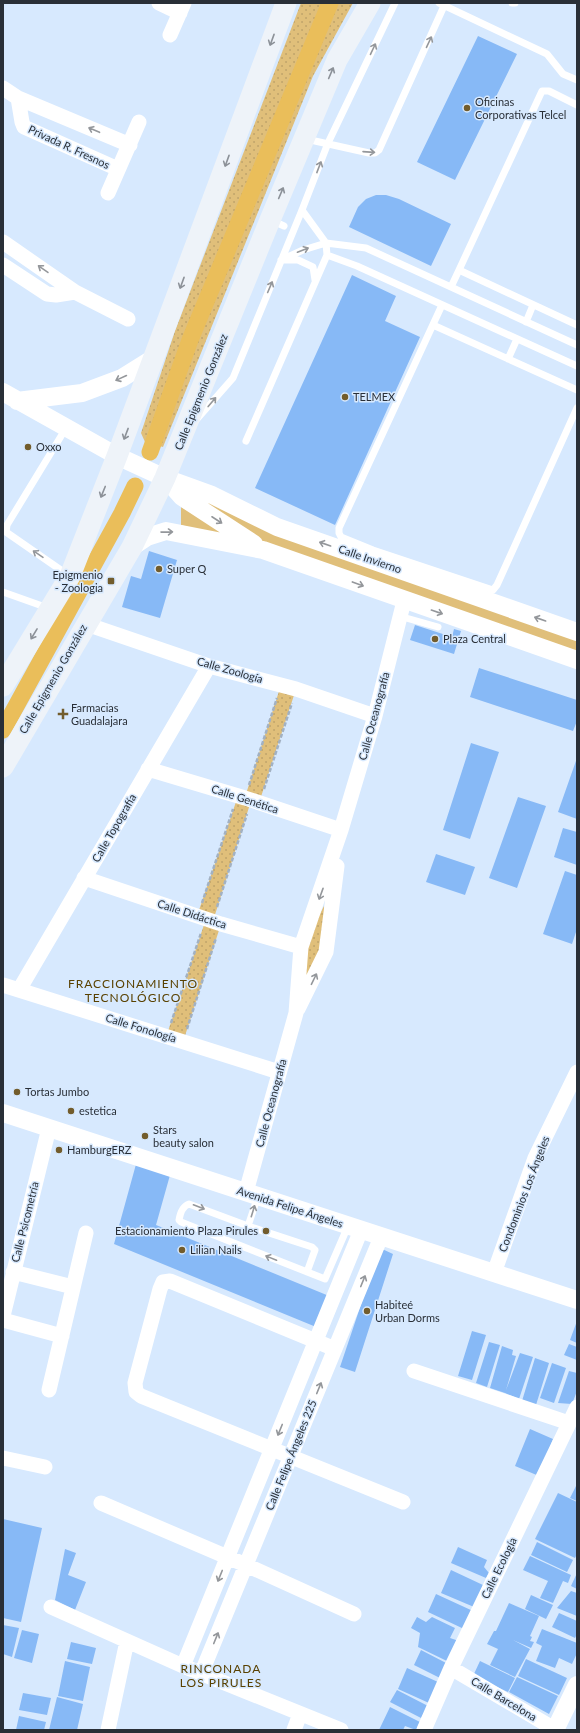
<svg xmlns="http://www.w3.org/2000/svg" width="580" height="1733" viewBox="0 0 580 1733" font-family="Lato,sans-serif">
<style>
.grass{fill:url(#grass-dots)}
.garden{fill:#e0bf7a}
.lines{fill:none;stroke-linecap:round;stroke-linejoin:round}
.canal{stroke:#eabe5a;stroke-width:17}
.building{fill:#87b9f6}
.path{stroke:#a2b1c2;stroke-width:2.5;stroke-dasharray:4 2;stroke-linecap:butt}
.service{stroke:#fff;stroke-width:7}
.minor{stroke:#fff;stroke-width:15}
.tertiary{stroke:#fff;stroke-width:18}
.secondary{stroke:#eef3f9;stroke-width:21}
.oneway{stroke:#8c9198}
.oneway2{stroke:#94979b}
.poi-dot{fill:#725c2c;stroke:#d7e9fe;stroke-width:1.5}
.labels{text-anchor:middle;stroke-width:3;stroke-linejoin:round;paint-order:stroke}
.poi-label{font-size:11px;fill:#292f37;stroke:#d7e9fe;text-anchor:start}
.street-label{font-size:11px;fill:#292f37;stroke:#d7e9fe}
.neighbourhood-label{font-size:12px;letter-spacing:1px;fill:#594100;stroke:#d7e9fe}
</style>
<defs>
<pattern id="grass-dots" width="8" height="8" patternUnits="userSpaceOnUse"><rect width="8" height="8" fill="#e0bf7a"/><path d="M2 2h.1M6 6h.1" fill="none" stroke="#c0a46a" stroke-width="1.8" stroke-linecap="round"/></pattern>
</defs>
<rect width="100%" height="100%" fill="#d7e9fe"/>
<path class="grass" d="M301 3H353L313 76 163 447 145 442 141 433 175 331Z
M281 685 296 689 259 803 251 801 213 921 221 924 183 1042 166 1037 206 919 197 916 238 796 245 797Z
M324 906V949L301 992 303 947Z"/>
<path class="garden" d="M210 500 577 634V653L266 545 201 503Z
M181 507 251 545 181 525Z"/>
<g class="lines">
<path class="canal" d="M150 452 190 340 330 3
M3 730 122 513 135 486"/>
</g>
<path class="building" d="M478 36 517 54 455 180 417 162Z
M376 195H386L399 199 451 224 431 266 349 227 358 207 366 199Z
M352 275 396 296 385 321 420 337 335 525 255 488Z
M149 551 177 560 160 618 122 607 131 576 141 579Z
M415 625 452 637 454 629 461 631 454 654 410 640Z
M479 668 577 700V721L573 731 470 697Z
M471 743 499 752 470 839 443 830Z
M577 758V819L558 812Z
M518 797 546 806 517 888 489 878Z
M563 828 577 832V865L554 857Z
M436 854 475 867 465 895 426 882Z
M565 871 577 875V929L572 944 543 934Z
M138 1157 172 1168 156 1225 334 1298 321 1329 114 1244Z
M380 1248 393 1254 355 1372 340 1367Z
M577 1321V1343L570 1340Z
M472 1331 486 1335 472 1380 458 1376Z
M489 1342 500 1345 487 1387 476 1383Z
M569 1344 577 1347V1360L564 1355Z
M502 1346 513 1350 512 1355 516 1356 506 1390 520 1353 533 1357 519 1399 505 1393 490 1388Z
M535 1358 549 1363 536 1405 522 1401Z
M552 1363 566 1368 554 1403 540 1398Z
M569 1371 577 1373V1391L572 1404 558 1403Z
M530 1429 553 1439 539 1476 515 1466Z
M576 1486 577 1487V1501L570 1498Z
M558 1493 577 1502V1554L575 1558 535 1539Z
M3 1519 42 1528 21 1622 3 1618Z
M537 1542 573 1560 567 1572 531 1555Z
M458 1547 487 1560 484 1567 489 1573 486 1578 451 1563Z
M65 1549 76 1553 68 1575 86 1582 75 1610 55 1600Z
M530 1556 571 1575 568 1583 563 1581 553 1603 540 1598 548 1581 523 1570Z
M451 1570 483 1585 474 1607 441 1593Z
M577 1573V1589L571 1586Z
M571 1591 577 1593V1616L557 1608Z
M436 1594 473 1611 464 1629 428 1612Z
M531 1595 553 1605 546 1619 525 1609Z
M509 1603 539 1616 530 1636 532 1637 530 1641 534 1642 531 1648 513 1640 530 1649 515 1677 490 1665 498 1649 487 1644 494 1631H496Z
M559 1613 577 1621V1634L575 1638 552 1627Z
M417 1617 426 1622 432 1617 455 1628 450 1638 459 1641 449 1662 418 1647 420 1633 411 1628Z
M3 1625 19 1628 12 1657 3 1654Z
M542 1629 577 1643V1653L572 1664 559 1658 555 1668 536 1661 542 1646 536 1643Z
M22 1630 39 1634 32 1663 14 1658Z
M71 1642 96 1648 92 1664 67 1659Z
M421 1650 448 1664 440 1678 414 1665Z
M526 1659 567 1678 559 1695 518 1676Z
M65 1661 90 1667 83 1701 58 1696Z
M480 1661 515 1678 508 1692 473 1676Z
M407 1668 438 1682 429 1703 398 1689Z
M517 1677 558 1696 549 1714 509 1692Z
M397 1690 428 1706 421 1718 390 1702Z
M23 1693 51 1698 47 1715 19 1710Z
M57 1697 83 1704 77 1730H49Z
M390 1707 420 1722 416 1730 405 1726 403 1730H379Z
M19 1716 46 1722 44 1730H16Z"/>
<g class="lines">
<path class="path" d="M249 785 277 698
M264 789 292 703
M202 903 233 809
M217 907 247 814
M171 1023 201 933
M187 1029 216 938"/>
<path class="service" d="M439 3 547 54 563 74 577 80
M512 3H515
M577 105 549 91H542L459 270 577 325
M306 139 369 153H375L379 150 444 6
M271 220 284 226
M327 255 357 266 577 366
M281 260 303 250 326 243 366 248 577 345
M284 260H298L313 267 315 280
M451 287 459 270
M442 305 339 528V533L341 537 373 550 493 590 497 585 577 408
M526 322 533 305
M433 325 577 390
M508 359 517 339
M197 419 233 378 302 210 328 143 395 3
M66 428 7 525 6 532 68 575
M246 441 327 255 326 243 302 210
M3 592 48 608
M399 616 438 627
M248 1226 258 1196
M307 1272 315 1250 312 1247 248 1226 189 1204C183 1206 180 1214 179 1220L181 1222 325 1279 348 1226"/>
<path class="minor" d="M159 3 180 13
M170 35 184 3
M3 88 18 98 130 145
M18 98 22 122 24 127 118 169
M108 193 139 122
M3 242 75 292 128 319
M3 265 47 294 56 295 75 292
M86 624 209 666 296 689 375 716
M148 769 245 798 341 830
M84 878 221 924 301 947
M3 985 279 1072
M19 990 209 666
M298 1009 326 952 337 866
M246 1192 296 1013 301 947 341 830 375 716 404 601
M13 1272 73 1287
M494 1273 535 1158 577 1072
M3 1316 49 1128
M3 1320 62 1336
M335 1349 170 1281 163 1282 160 1289 135 1383 136 1392 141 1396 403 1502
M414 1371 569 1423
M49 1390 86 1233
M3 1458 45 1467
M101 1503 246 1565 354 1614
M51 1607 183 1666 341 1730
M183 1666 361 1230
M451 1668 556 1730
M201 1674 381 1237
M108 1730 127 1641
M294 1730 300 1714
M424 1730 451 1668 577 1407"/>
<path class="tertiary" d="M3 392 117 456 165 478 212 495 277 527 577 632
M17 401 82 393 122 378 154 358
M167 480 182 497 254 544
M132 547 147 537 166 531 263 550 577 660
M3 1113 577 1300
M555 1730 577 1685"/>
<path class="secondary" d="M3 686 70 576 117 456 286 3
M3 767 132 547 165 478 270 220 337 60 370 3"/>
</g>
<defs><path id="oneway-shaft" d="M-6 0H5M1.5-3L5.5 0L1.5 3" fill="none" stroke-width="1.6" stroke-linecap="round" stroke-linejoin="round"/></defs>
<g class="oneway">
<use href="#oneway-shaft" transform="translate(272 40) rotate(110)"/>
<use href="#oneway-shaft" transform="translate(331 73) rotate(-67)"/>
<use href="#oneway-shaft" transform="translate(227 161) rotate(110)"/>
<use href="#oneway-shaft" transform="translate(281 193) rotate(-67)"/>
<use href="#oneway-shaft" transform="translate(182 283) rotate(110)"/>
<use href="#oneway-shaft" transform="translate(126 434) rotate(111)"/>
<use href="#oneway-shaft" transform="translate(103 492) rotate(112)"/>
<use href="#oneway-shaft" transform="translate(34 634) rotate(121)"/>
</g>
<g class="oneway2">
<use href="#oneway-shaft" transform="translate(429 42) rotate(-65)"/>
<use href="#oneway-shaft" transform="translate(373 49) rotate(-65)"/>
<use href="#oneway-shaft" transform="translate(94 130) rotate(-157)"/>
<use href="#oneway-shaft" transform="translate(369 152) rotate(4)"/>
<use href="#oneway-shaft" transform="translate(319 167) rotate(-69)"/>
<use href="#oneway-shaft" transform="translate(303 250) rotate(-21)"/>
<use href="#oneway-shaft" transform="translate(43 269) rotate(-145)"/>
<use href="#oneway-shaft" transform="translate(270 287) rotate(-67)"/>
<use href="#oneway-shaft" transform="translate(121 378) rotate(155)"/>
<use href="#oneway-shaft" transform="translate(212 402) rotate(-50)"/>
<use href="#oneway-shaft" transform="translate(217 520) rotate(33)"/>
<use href="#oneway-shaft" transform="translate(167 532) rotate(-1)"/>
<use href="#oneway-shaft" transform="translate(325 544) rotate(-161)"/>
<use href="#oneway-shaft" transform="translate(38 554) rotate(-146)"/>
<use href="#oneway-shaft" transform="translate(358 584) rotate(20)"/>
<use href="#oneway-shaft" transform="translate(437 612) rotate(19)"/>
<use href="#oneway-shaft" transform="translate(540 619) rotate(-161)"/>
<use href="#oneway-shaft" transform="translate(321 894) rotate(110)"/>
<use href="#oneway-shaft" transform="translate(314 979) rotate(-64)"/>
<use href="#oneway-shaft" transform="translate(199 1207) rotate(21)"/>
<use href="#oneway-shaft" transform="translate(253 1211) rotate(-73)"/>
<use href="#oneway-shaft" transform="translate(271 1258) rotate(-158)"/>
<use href="#oneway-shaft" transform="translate(363 1281) rotate(-68)"/>
<use href="#oneway-shaft" transform="translate(319 1388) rotate(-68)"/>
<use href="#oneway-shaft" transform="translate(280 1430) rotate(112)"/>
<use href="#oneway-shaft" transform="translate(220 1576) rotate(112)"/>
<use href="#oneway-shaft" transform="translate(216 1638) rotate(-68)"/>
</g>
<g class="poi-dot">
<circle cx="467" cy="108" r="4"/>
<circle cx="345" cy="397" r="4"/>
<circle cx="28" cy="447" r="4"/>
<circle cx="159" cy="569" r="4"/>
<rect x="107" y="577" width="8" height="8" rx="2"/>
<circle cx="435" cy="639" r="4"/>
<path d="M61 708h4v4h4v4h-4v4h-4v-4h-4v-4h4z"/>
<circle cx="17" cy="1092" r="4"/>
<circle cx="71" cy="1111" r="4"/>
<circle cx="145" cy="1136" r="4"/>
<circle cx="59" cy="1150" r="4"/>
<circle cx="266" cy="1231" r="4"/>
<circle cx="182" cy="1250" r="4"/>
<circle cx="367" cy="1311" r="4"/>
</g>
<g class="labels">
<g class="poi-label">
<text x="475" y="106">Oficinas<tspan x="475" dy="13">Corporativas Telcel</tspan></text>
<text x="353" y="401">TELMEX</text>
<text x="36" y="451">Oxxo</text>
<text x="167" y="573">Super Q</text>
<text x="103" y="579" text-anchor="end">Epigmenio<tspan x="103" dy="13">- Zoologia</tspan></text>
<text x="443" y="643">Plaza Central</text>
<text x="71" y="712">Farmacias<tspan x="71" dy="13">Guadalajara</tspan></text>
<text x="25" y="1096">Tortas Jumbo</text>
<text x="79" y="1115">estetica</text>
<text x="153" y="1134">Stars<tspan x="153" dy="13">beauty salon</tspan></text>
<text x="67" y="1154">HamburgERZ</text>
<text x="258" y="1235" text-anchor="end">Estacionamiento Plaza Pirules</text>
<text x="190" y="1254">Lilian Nails</text>
<text x="375" y="1309">Habiteé<tspan x="375" dy="13">Urban Dorms</tspan></text>
</g>
<g class="street-label">
<text transform="translate(69 147) rotate(25)" y="4">Privada R. Fresnos</text>
<text transform="translate(201 392) rotate(-68)" y="4">Calle Epigmenio González</text>
<text transform="translate(370 559) rotate(19)" y="4">Calle Invierno</text>
<text transform="translate(230 670) rotate(16)" y="4">Calle Zoología</text>
<text transform="translate(53 679) rotate(-60)" y="4">Calle Epigmenio González</text>
<text transform="translate(374 716) rotate(-75)" y="4">Calle Oceanografía</text>
<text transform="translate(245 799) rotate(18)" y="4">Calle Genética</text>
<text transform="translate(114 828) rotate(-60)" y="4">Calle Topografía</text>
<text transform="translate(192 914) rotate(18)" y="4">Calle Didáctica</text>
<text transform="translate(141 1028) rotate(17)" y="4">Calle Fonología</text>
<text transform="translate(271 1103) rotate(-75)" y="4">Calle Oceanografía</text>
<text transform="translate(524 1194) rotate(-69)" y="4">Condominios Los Ángeles</text>
<text transform="translate(290 1207) rotate(18)" y="4">Avenida Felipe Ángeles</text>
<text transform="translate(25 1222) rotate(-76)" y="4">Calle Psicometría</text>
<text transform="translate(291 1455) rotate(-68)" y="4">Calle Felipe Ángeles 225</text>
<text transform="translate(499 1568) rotate(-64)" y="4">Calle Ecología</text>
<text transform="translate(504 1699) rotate(31)" y="4">Calle Barcelona</text>
</g>
<g class="neighbourhood-label">
<text x="133" y="988">FRACCIONAMIENTO<tspan x="133" dy="14">TECNOLÓGICO</tspan></text>
<text x="221" y="1673">RINCONADA<tspan x="221" dy="14">LOS PIRULES</tspan></text>
</g>
</g>
<rect width="580" height="1733" fill="none" stroke="#292f37" stroke-width="8"/>
</svg>
